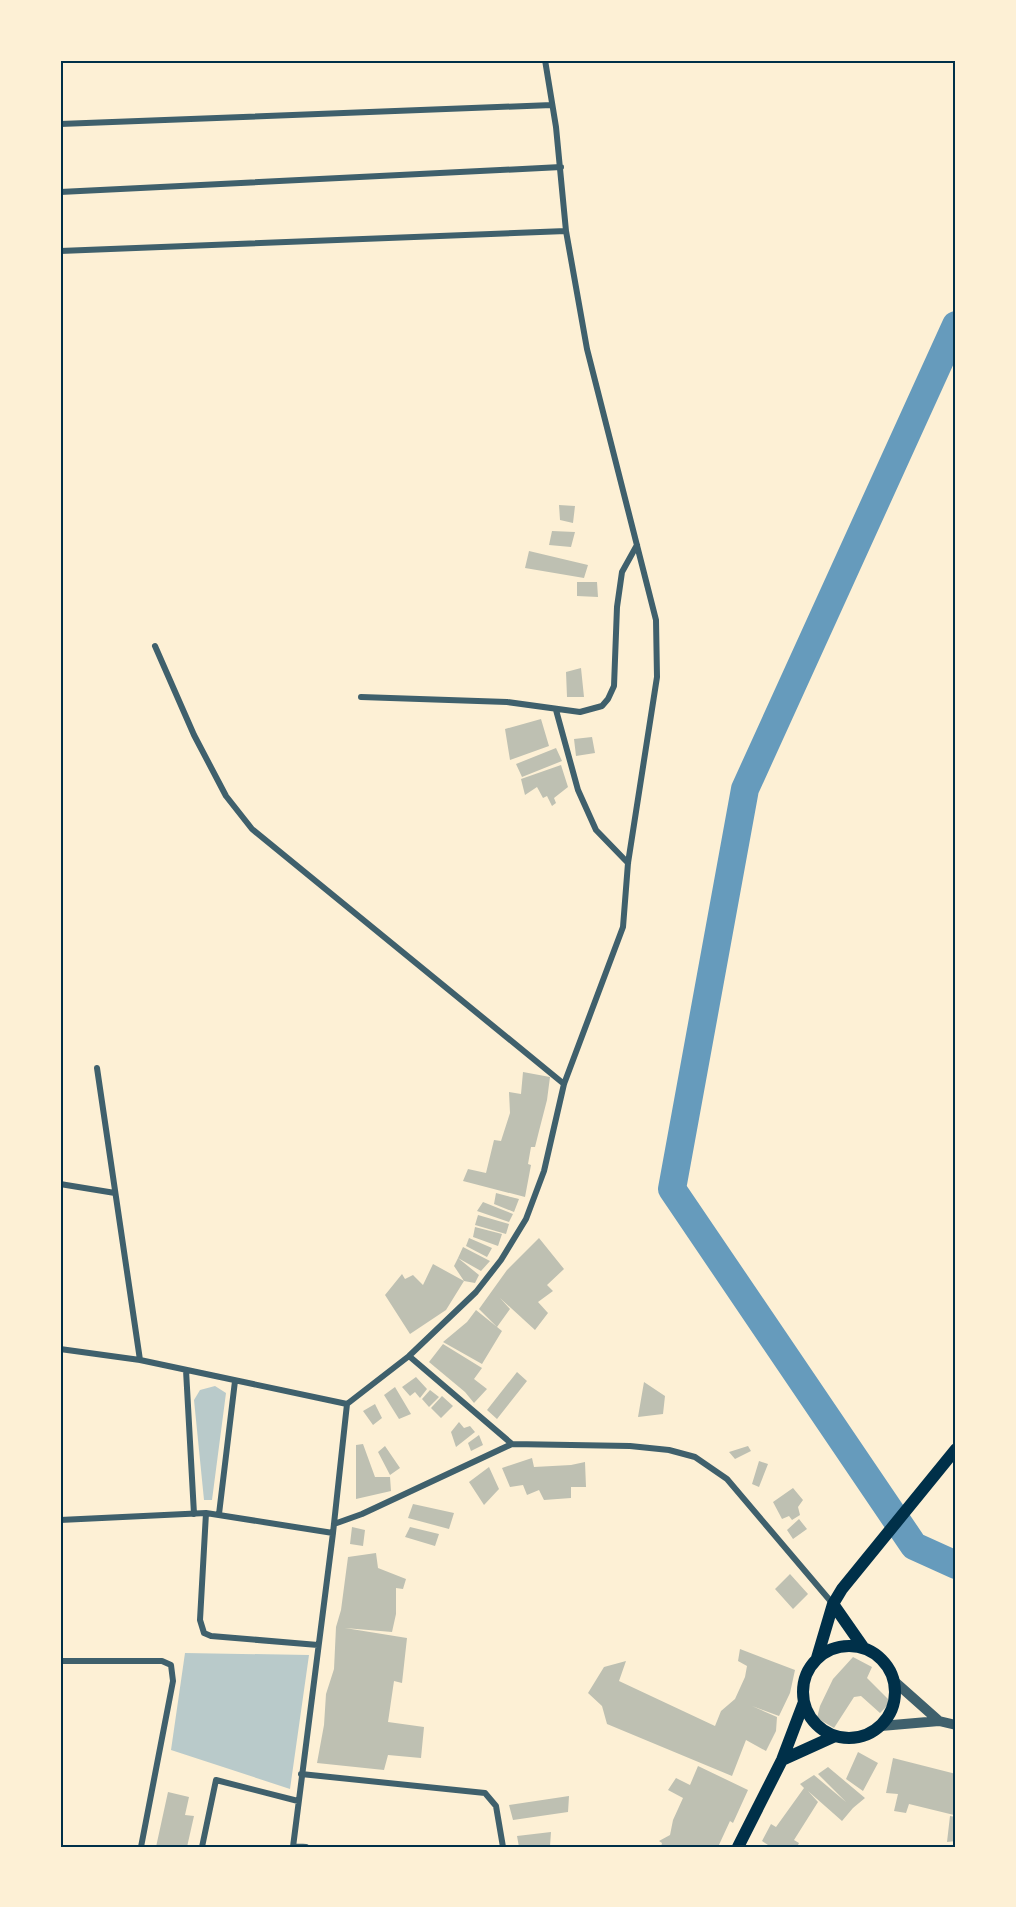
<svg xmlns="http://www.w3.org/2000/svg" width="1016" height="1907" viewBox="0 0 1016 1907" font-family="Spectral,serif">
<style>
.green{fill:#b9caca}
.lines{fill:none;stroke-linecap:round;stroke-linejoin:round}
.river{stroke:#669bbc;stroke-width:28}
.building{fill:#bec0b2}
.minor{stroke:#3f606c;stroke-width:6}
.tertiary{stroke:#3f606c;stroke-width:10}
.secondary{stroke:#003049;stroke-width:12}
.neatline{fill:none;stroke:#003049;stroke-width:2}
</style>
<rect width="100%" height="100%" fill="#fdf0d5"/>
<path class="green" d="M215 1386 226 1393 212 1500H204L194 1400 200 1390Z
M185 1653 309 1655 290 1789 171 1750Z"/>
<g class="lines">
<path class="river" d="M956 325 745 789 672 1189 914 1546 956 1565"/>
</g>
<path class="building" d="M559 505 575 506 573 523 560 520Z
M552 531 575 532 571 547 549 545Z
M529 551 588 565 584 578 525 568Z
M577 582H597L598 597 577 596Z
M581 668 584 697H567L566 672Z
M541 719 549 746 510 760 505 729Z
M592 737 595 753 576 756 574 739Z
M556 748 562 761 522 777 516 764Z
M561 765 568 787 554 798 556 803 552 806 547 796 543 798 537 787 525 795 521 779Z
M523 1072 550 1077 547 1100 539 1131 535 1147H531L528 1164 531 1165 525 1197 463 1181 468 1169 486 1173 494 1140 501 1141 510 1113 509 1092 521 1094Z
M496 1193 519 1199 514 1212 494 1204Z
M483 1202 513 1214 509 1222 477 1211Z
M478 1215 509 1224 506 1234 475 1225Z
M475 1227 502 1234 498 1246 473 1237Z
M469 1238 492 1248 487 1257 466 1246Z
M539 1238 564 1269 547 1285 553 1291 538 1302 548 1313 535 1330 500 1298 510 1309 497 1327 479 1309 507 1270Z
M463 1247 490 1261 481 1271 458 1258Z
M458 1258 479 1275 475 1283 464 1281 446 1310 410 1334 385 1295 402 1274 405 1279 413 1275 423 1285 433 1264 464 1281 454 1266Z
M476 1310 502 1331 482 1364 443 1342 467 1322Z
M443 1344 482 1368 474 1379 487 1389 474 1403 465 1392 429 1362Z
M517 1372 527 1381 497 1419 487 1410Z
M416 1377 427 1389 420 1398 415 1392 410 1396 402 1387Z
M644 1382 665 1396 663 1414 638 1417Z
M395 1387 411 1414 399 1419 384 1395Z
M430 1390 439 1397 429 1407 422 1399Z
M442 1396 453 1406 441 1418 431 1408Z
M375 1404 382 1418 373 1425 363 1411Z
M459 1422 464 1428 470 1426 475 1432 456 1447 451 1432Z
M479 1435 483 1445 471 1451 468 1443Z
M363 1444 375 1477H390L391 1491 356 1499V1445Z
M385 1446 400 1468 390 1475 378 1452Z
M748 1446 751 1451 735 1459 729 1452Z
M532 1458 534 1467 571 1465 585 1462 586 1487H571V1498L544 1500 539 1490 527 1495 523 1485 510 1487 502 1468Z
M759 1461 768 1464 759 1487 752 1484Z
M489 1467 499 1489 484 1505 469 1482Z
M793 1488 803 1500 798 1507 800 1515 792 1520 789 1516 782 1519 773 1502Z
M413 1504 454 1513 449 1529 408 1518Z
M799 1519 807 1529 793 1539 787 1530Z
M352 1527 365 1530 363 1546 350 1544Z
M410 1527 439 1534 435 1546 405 1537Z
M376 1553 378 1568 406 1579 403 1589 396 1588V1614L392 1632 345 1628 407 1638 402 1683 394 1681 388 1722 424 1727 421 1758 388 1755 384 1770 317 1763 324 1725 326 1694 334 1669 336 1627 341 1610 348 1557Z
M790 1574 808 1594 793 1609 775 1589Z
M740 1649 795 1670 790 1693 779 1716 752 1706 777 1717 776 1731 766 1751 746 1740 732 1776 607 1724 602 1706 588 1693 604 1667 626 1661 619 1681 715 1726 721 1711 735 1699 745 1677 747 1666 738 1661Z
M853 1657 872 1667 867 1678 891 1702 880 1713 861 1696 854 1697 834 1728 817 1718 820 1706 833 1679Z
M858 1752 878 1763 863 1791 846 1779Z
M893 1758 956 1774 954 1815 909 1804 906 1813 894 1811 898 1794 886 1793Z
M698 1766 748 1790 733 1823 730 1821 718 1847H661L662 1843 659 1841 670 1835 673 1820 683 1798 668 1790 676 1778 690 1785Z
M828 1767 865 1798 853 1808 842 1821 808 1791 818 1802 794 1840 799 1843 797 1847H771L762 1841 771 1824 776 1827 804 1788 800 1784 814 1775 846 1802 818 1774Z
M168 1792 189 1797 185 1815 194 1816 187 1847H156Z
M569 1796 568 1812 513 1820 509 1805Z
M950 1816 956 1817V1841L947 1842Z
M551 1832 550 1846 519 1847 517 1836Z"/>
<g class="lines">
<path class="minor" d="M60 124 552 105
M60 192 561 167
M60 251 566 231
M155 646 194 735 226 796 252 829 564 1084
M361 697 507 702 580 712 602 706 608 699 614 686 617 607 622 572 637 545
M556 710 578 790 596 830 628 863
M97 1068 140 1360
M60 1184 115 1193
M60 1349 140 1360 347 1404
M409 1356 512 1444
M186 1370 194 1514
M347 1404 409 1356 476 1292 501 1260 526 1219 544 1171 564 1084 623 927 628 863 657 677 656 620 587 349 566 231 556 127 545 60
M206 1513 200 1620 204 1633 211 1636 318 1645
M219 1514 235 1381
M60 1520 206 1513 333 1533
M334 1524 362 1514 512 1444 630 1446 669 1450 695 1457 727 1479 833 1604
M60 1661H162L171 1665 173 1681 141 1847
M301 1774 485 1793 496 1806 503 1847
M293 1846 306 1847
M202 1847 216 1780 298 1801
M293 1847 333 1533 347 1404"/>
<path class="tertiary" d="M894 1681 939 1721
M881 1726 939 1721 956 1725"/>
<path class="secondary" d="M833 1604 863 1647
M803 1692a46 46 0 1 1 92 0a46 46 0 1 1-92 0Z
M817 1658 833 1604 842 1589 956 1449
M782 1760 835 1736
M738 1847 782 1760 804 1702"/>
</g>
<rect width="1016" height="1907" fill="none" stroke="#fdf0d5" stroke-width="123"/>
<rect x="62" y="62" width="892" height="1784" class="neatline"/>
</svg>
